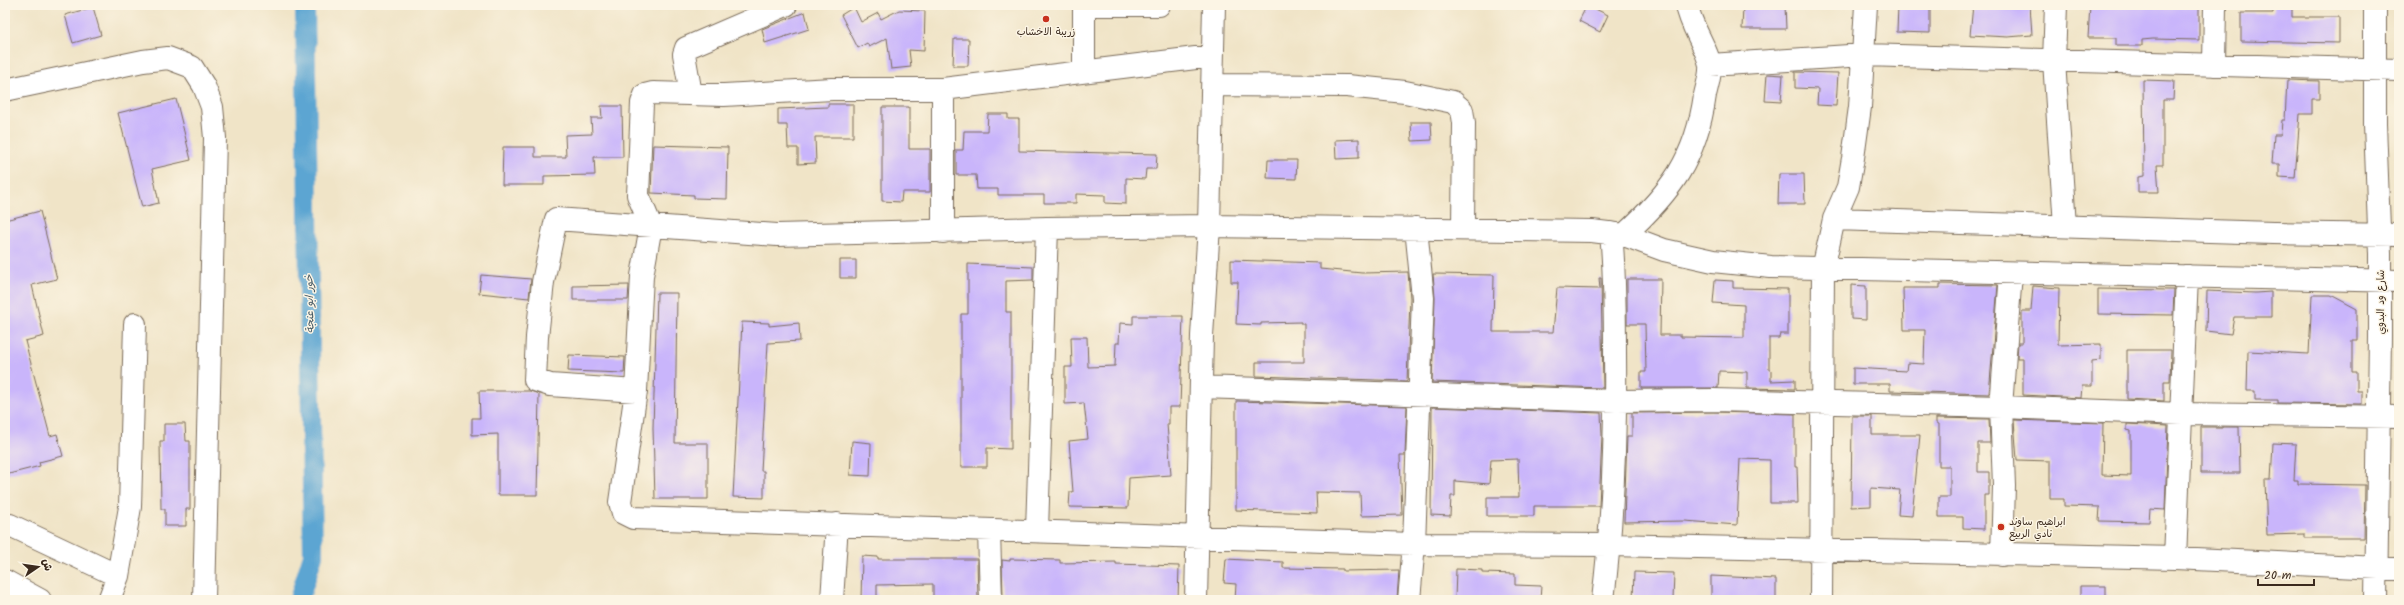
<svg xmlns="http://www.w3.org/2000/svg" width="2404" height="605" viewBox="0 0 2404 605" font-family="Kalam,'Playpen Sans Arabic',sans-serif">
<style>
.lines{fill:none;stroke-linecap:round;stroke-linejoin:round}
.canal{stroke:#5ba5d2;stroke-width:20}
.building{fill:#c9b5fb}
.minor-casing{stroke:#7a6b59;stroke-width:24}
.minor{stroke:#fff;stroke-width:22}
.poi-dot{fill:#c8321e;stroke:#fcf5e5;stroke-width:1.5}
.labels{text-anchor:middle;stroke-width:3;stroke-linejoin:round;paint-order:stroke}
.poi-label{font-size:10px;fill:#3b2a1e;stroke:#fcf5e5}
.street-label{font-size:10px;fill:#3b2a1e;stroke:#fcf5e5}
.water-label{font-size:11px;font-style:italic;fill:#485b66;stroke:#fcf5e5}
</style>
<rect width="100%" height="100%" fill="#fcf5e5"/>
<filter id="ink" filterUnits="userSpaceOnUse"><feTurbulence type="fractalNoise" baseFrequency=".025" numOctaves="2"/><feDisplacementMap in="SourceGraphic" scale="8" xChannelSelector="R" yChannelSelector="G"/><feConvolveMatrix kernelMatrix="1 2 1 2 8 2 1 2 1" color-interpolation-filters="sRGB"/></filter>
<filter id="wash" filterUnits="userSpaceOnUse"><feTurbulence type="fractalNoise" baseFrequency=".012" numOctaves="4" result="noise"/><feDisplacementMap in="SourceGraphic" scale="16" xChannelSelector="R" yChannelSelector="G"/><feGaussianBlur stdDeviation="0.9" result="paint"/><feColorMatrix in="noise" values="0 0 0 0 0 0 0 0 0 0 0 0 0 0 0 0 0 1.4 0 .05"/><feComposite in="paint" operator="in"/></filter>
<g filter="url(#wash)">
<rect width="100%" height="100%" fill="#f0e4c7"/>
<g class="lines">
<path class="canal" d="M299 600 313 555 305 5"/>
</g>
<g id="blocks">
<path class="building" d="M1587 5 1608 15 1600 32 1579 21Z
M1743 5H1785L1786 29H1742Z
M1898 5H1930V33L1897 32Z
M1973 5H2030L2032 35 2008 37 1970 35Z
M2090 5H2199V40L2153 39 2142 40V46H2116V38H2088Z
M2273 5H2292V17H2339V43L2241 41V13H2273Z
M93 7 101 35 73 43 65 15Z
M854 7 861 22 878 13 881 19 899 10 925 11 924 51 909 50 911 67 891 69 887 38 869 47 867 43 858 48 841 15Z
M805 12 809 29 765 43 762 29Z
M954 39H969L968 66H953Z
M1795 72 1838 73 1836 106 1817 105 1818 89 1795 88Z
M1767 74 1783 75 1781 102 1765 101Z
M2143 80 2174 81 2173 100H2163V165H2157L2159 192H2138V177L2144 176Z
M2287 80 2319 81V99H2312V114H2300L2295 178 2279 177V164H2272L2274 135H2281L2282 120H2285Z
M176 99 191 160 152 169 159 203 142 207 118 113Z
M828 104H853V137H815L816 163 798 164V148H788L787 125H778V109L828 107Z
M601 106H622L623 157H594L595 175 544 176V185H502L503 147H535V157H566L565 135 592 134 591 118H602Z
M882 107H909V149H930V192H902L901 202 882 201Z
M988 114H1008V119H1019V151L1157 154 1156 169H1146L1145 179 1126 178V204L1105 203V195L1076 194V203H1044V195H998V189H977L976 175H956V150H963L964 131H987Z
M1411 122H1431L1432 140 1412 141Z
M1359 139V158L1336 159 1335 140Z
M653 145 728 147 727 199 694 198V195L651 193Z
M1268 160H1297L1296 179 1267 178Z
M1779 174H1804L1805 204H1778Z
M40 211 57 279 32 285 44 336 25 341 50 436 57 434 63 456 39 462 40 466 5 475V220Z
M840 260H856V278H840Z
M1231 260 1320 263V269L1362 273 1408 272 1410 298 1407 381 1256 376V362H1304V324H1301V322L1261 323V325L1236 324 1238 282H1231Z
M968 264 1033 267V280L1006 281V312H1011V449L987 448V467H961V314H968Z
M1433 274 1494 275 1493 332H1553L1557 288 1600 289 1599 278H1601L1603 388 1432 382 1435 298Z
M481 275 531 279 529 298 479 293Z
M1627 279H1661L1660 335H1681V337L1744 338V305L1713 303 1715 280 1733 281V288L1788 289V334H1780L1779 338H1769V370H1771V381L1795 380V389L1747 388V372L1719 371 1718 388H1641V372H1646L1645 324H1627Z
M1940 284 1998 285 1989 394 1890 391V384H1853V368L1906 371 1907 363 1924 364 1925 330H1904L1903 288H1940Z
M629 285 628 300H573V286Z
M1851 285 1866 286V320L1851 319Z
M2033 286 2059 288 2058 345 2101 344V360L2092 361V386H2082L2081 398 2023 395V358H2017L2018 343H2022V311H2031Z
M2098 289 2174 290 2173 315 2098 314Z
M2207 291 2255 293 2271 292V317H2234L2231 334 2206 331Z
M657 293H677L675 443H708V499H655L653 428Z
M2312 295H2331L2357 309V340H2352V372H2357V391H2362V404L2278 403V400H2255V391H2247L2248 351 2309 354Z
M1133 316H1183L1180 407H1169V424H1167L1171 475 1129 478 1128 508 1069 507 1070 492H1073L1069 441 1088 439 1084 403 1065 404V367H1072L1071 337H1087L1088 367 1115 366 1116 343H1119L1120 323 1133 324Z
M742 322 769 323V326L799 323 800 341 768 343 761 471H764V498L733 497Z
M2127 350H2171L2170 381H2164V401L2127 399Z
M569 355 625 357 624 373 568 371Z
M479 391H530L539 394 537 495H498V434L472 435V418H480Z
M1236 401 1407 406 1405 455H1400L1402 515 1361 516 1360 493 1316 492 1317 513 1236 510Z
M1432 407 1601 413 1602 435 1599 506H1534V516H1487V497H1519L1518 459 1491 460 1489 484 1455 481V496H1451L1450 516 1431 515Z
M1713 412 1795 414V467H1797L1798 503H1770V460L1740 459 1737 525 1685 521 1624 522 1627 436H1632V413Z
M1852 416H1872V435H1920L1912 516 1898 515 1900 490 1871 488V506L1851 507Z
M1936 418 1989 419 1990 443H1978V472H1989V495H1984V529L1963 528V517H1939V497H1950V466H1939V424L1936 423Z
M2014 420 2103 423 2102 475 2131 476V431L2127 430V424L2168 426 2165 510 2150 509 2149 522 2099 521 2100 507 2064 506V499H2050V461L2017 460Z
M164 424H185L186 441H190V509H186V526H165V509H161L160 441H164Z
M2201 427H2239L2240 473H2201Z
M852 441 871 443 870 476 850 475Z
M2273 443 2296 444 2294 480H2298V484L2365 485 2364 538H2305V534L2267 535 2265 480H2271Z
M862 556 878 557V559H977L978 600H933V584L877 585V600H861Z
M1010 559 1060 560V563L1116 562V564L1179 566 1178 600 1003 599 1002 560 1010 561Z
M1226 559 1283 562V568L1343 569V571L1399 570 1397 600H1235L1236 584 1224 583Z
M1456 569 1482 570V573L1515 574V585L1541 586 1540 600H1455Z
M1634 572 1674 573 1673 600H1633Z
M1711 576 1776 579V600H1711Z
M2080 586H2106V600H2080Z"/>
</g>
</g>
<g filter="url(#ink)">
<use href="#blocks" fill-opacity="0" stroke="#7a6b59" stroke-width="1"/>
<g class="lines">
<defs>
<path id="minor" d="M1084 5H1159
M2056 5 2054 61 2065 226
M2375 5V124L2380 254V337L2376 600
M1212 56 943 89H832L724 95 653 93 645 95 642 103 638 195 651 226 642 276 636 391 620 502 623 513 633 518 1414 544 1610 545 2175 558 2399 569
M1710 65 1864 55 2399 70
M2214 65 2215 5
M1084 71V5
M1213 85 1347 86 1405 92 1453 102 1462 110 1464 123 1463 228
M943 89V232
M5 90 143 61 168 58 192 67 204 86 212 107 215 138 204 600
M691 94 684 54 686 48 786 5
M1834 219 2273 233 2399 235
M1624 235C1671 192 1696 159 1705 95 1707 86 1711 74 1710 65 1707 47 1690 26 1687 5
M1201 387 1616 401 1713 400 2001 407 2182 414 2399 417
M636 391 550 385 535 380 537 337 543 282 556 219 777 235 1047 228
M5 525H10L118 576 130 507 135 324
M1037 530 1047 228 1209 226 1214 5
M989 531 991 600
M2002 555 2004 486 2001 407 2011 273
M2175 558 2187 276
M5 581 40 600
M109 600 118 576
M832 600 837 524
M1196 600 1202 336 1209 226 1592 231 1624 235 1664 250 1713 261 1771 267 2399 281
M1409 600 1414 544 1423 298 1416 228
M1603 600C1613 518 1616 437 1615 354 1615 314 1615 274 1611 233
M1821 600 1823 269 1834 219 1848 187 1853 158 1860 107 1866 5"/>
</defs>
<use href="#minor" class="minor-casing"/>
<use href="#minor" class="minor"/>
</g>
</g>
<g class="poi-dot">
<circle cx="1046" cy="19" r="4"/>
<circle cx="2001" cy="527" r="4"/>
</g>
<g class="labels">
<g class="poi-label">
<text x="1046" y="35">زريبة الاخشاب</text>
<text x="2009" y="525" text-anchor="start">ابراهيم ساوند<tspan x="2009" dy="12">نادي الربيع</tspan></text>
</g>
<g class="street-label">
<text transform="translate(2380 302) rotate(-90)" y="4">شارع ود البدوي</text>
</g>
<g class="water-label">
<text transform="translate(309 304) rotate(-91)" y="4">خور ابو عنجة</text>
</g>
</g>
<rect width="2404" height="605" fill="none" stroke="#fcf5e5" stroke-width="20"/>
<g transform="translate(38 567) rotate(77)" stroke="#fcf5e5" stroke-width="3" paint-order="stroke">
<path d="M0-3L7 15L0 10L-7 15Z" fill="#3b2a1e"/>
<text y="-6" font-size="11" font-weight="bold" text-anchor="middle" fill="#3b2a1e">ش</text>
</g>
<path d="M2258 579v6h56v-6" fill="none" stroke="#3b2a1e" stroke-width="2"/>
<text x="2264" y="579" font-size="12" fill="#3b2a1e" stroke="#fcf5e5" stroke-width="3" paint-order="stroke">20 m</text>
</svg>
